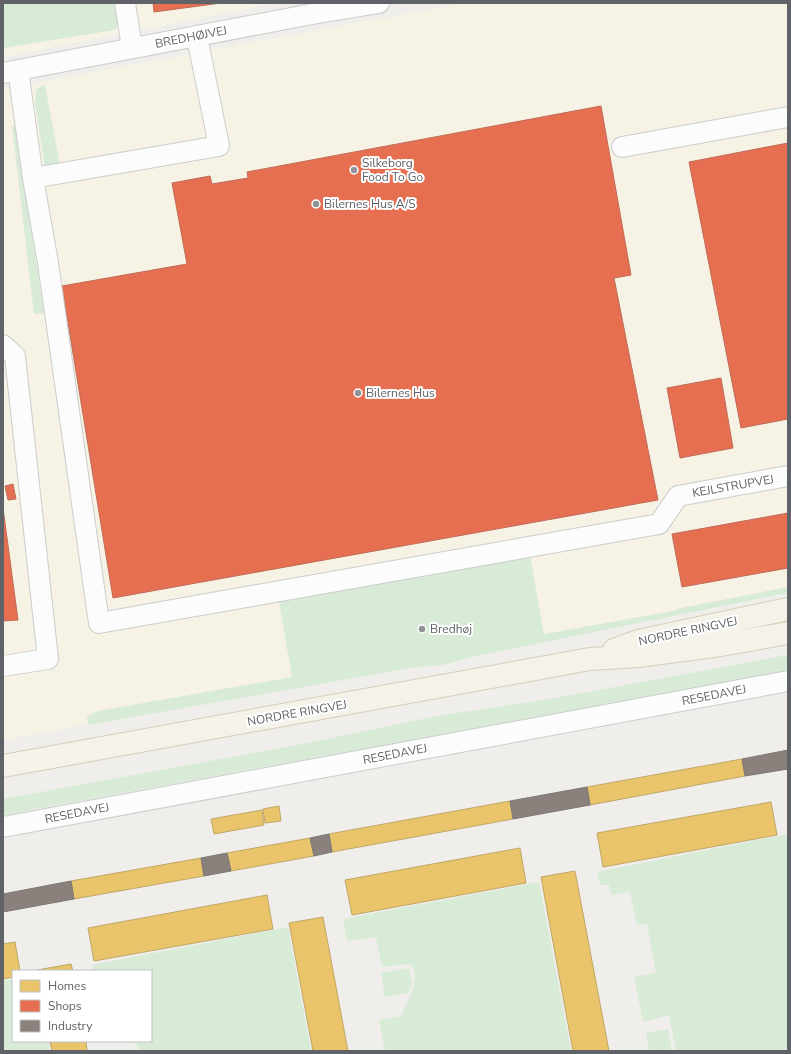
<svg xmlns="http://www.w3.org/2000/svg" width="791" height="1054" viewBox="0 0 791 1054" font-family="'Nunito Sans',sans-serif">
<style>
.commercial{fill:#f7f3e4}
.green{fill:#d8ebd6}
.homes{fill:#e9c46a;stroke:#c0a769}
.shops{fill:#e76f51;stroke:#be6b58}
.industry{fill:#8a817c;stroke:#7d7876}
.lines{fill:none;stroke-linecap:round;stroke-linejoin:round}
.minor-casing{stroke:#cbcccc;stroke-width:22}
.major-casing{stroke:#d7ceb8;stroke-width:24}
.minor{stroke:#fdfcfc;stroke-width:20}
.major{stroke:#f4f2e9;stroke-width:22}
.poi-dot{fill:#919496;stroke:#fff;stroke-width:1.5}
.labels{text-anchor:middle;stroke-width:4;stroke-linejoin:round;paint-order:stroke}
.street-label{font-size:12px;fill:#5f6368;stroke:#fff}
.poi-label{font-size:12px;fill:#5f6368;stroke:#fff;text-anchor:start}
</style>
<rect width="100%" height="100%" fill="#efeeea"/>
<path class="commercial" d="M3 3H275L3 57Z
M465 3H788V592L3 740V89Z"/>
<path class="green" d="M3 3H117L119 21 115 30 3 48Z
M45 85 60 165 45 168 35 103 36 89Z
M12 126H15L44 313 34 314Z
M529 550 544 634 673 611 676 609 788 587V593L476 656 443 665 416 667 88 725 87 716 98 711 292 677 278 596Z
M788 655V671L3 815V799L308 743 437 716 550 699Z
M788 834V1051H676L669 1015 643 1022 634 977 656 973 647 924 637 925 630 892 611 895 609 885H600L597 872Z
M539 882 571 1051H385L379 1020 401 1016C407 1002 423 977 410 964L382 967 376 937 347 941 343 919Z
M288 927 311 1051H141L135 1043H129L126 1041H151V971H94L92 965Z
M409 968 412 984 408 993 385 997 381 973Z
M13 979V1041H49L50 1051H3V981Z
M668 1029 672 1051H649L646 1033Z"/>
<path class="homes" d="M742 759 745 776 590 805 587 787Z
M510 801 513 819 332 852 329 834Z
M771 802 777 835 603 867 597 833Z
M279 806 281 821 265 823 263 809Z
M262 810 264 825 214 834 211 819Z
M310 838 314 856 231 871 227 853Z
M520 848 526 883 352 915 345 880Z
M201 858 204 876 74 899 71 881Z
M575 871 609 1051H573L541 877Z
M267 895 273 929 94 961 88 928Z
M323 917 348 1051H313L289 923Z
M15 942 20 971H13V977L3 979V944Z
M71 964 73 971H38L37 970Z
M50 1041H86L87 1051H52Z"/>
<path class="shops" d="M153 3H221L154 12Z
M601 106 631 275 614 278 658 500 113 598 62 286 187 264 172 183 210 176 212 184 248 178 247 172Z
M788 143V419L741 428 689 162Z
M721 378 733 448 680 458 667 388Z
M13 484 16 499 8 500 5 486Z
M3 508 18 620 3 621Z
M788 513V568L682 587 672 534Z"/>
<path class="industry" d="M788 750V769L745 776 742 759Z
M587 787 590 805 513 819 510 801Z
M329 834 332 852 314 856 310 838Z
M227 853 231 871 204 876 201 858Z
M71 881 74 899 3 912V894Z"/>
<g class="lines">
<defs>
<path id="minor" d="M125 3 132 48
M18 70 33 178 48 263 99 623 659 524 678 496 788 476
M3 73 312 14 379 3
M622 147 788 117
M33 178 219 146 197 37
M3 345 15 356 48 659 3 666
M3 827 788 681"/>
<path id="major" d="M614 650 638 641 788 609
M3 766 590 659 638 656 721 645 788 633"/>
</defs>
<use href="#minor" class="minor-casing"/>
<use href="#major" class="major-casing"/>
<use href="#minor" class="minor"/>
<use href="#major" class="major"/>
</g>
<g class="poi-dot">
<circle cx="354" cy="170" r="4"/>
<circle cx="316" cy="204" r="4"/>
<circle cx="358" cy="393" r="4"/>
<circle cx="422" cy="629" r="4"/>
</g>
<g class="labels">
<g class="street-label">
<text transform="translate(191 37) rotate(-11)" y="4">BREDHØJVEJ</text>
<text transform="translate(733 486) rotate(-10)" y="4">KEJLSTRUPVEJ</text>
<text transform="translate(688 631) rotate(-12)" y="4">NORDRE RINGVEJ</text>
<text transform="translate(714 695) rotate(-11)" y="4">RESEDAVEJ</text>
<text transform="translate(297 713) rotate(-10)" y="4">NORDRE RINGVEJ</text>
<text transform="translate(395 754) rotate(-11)" y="4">RESEDAVEJ</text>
<text transform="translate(77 813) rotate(-11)" y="4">RESEDAVEJ</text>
</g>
<g class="poi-label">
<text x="362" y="167">Silkeborg<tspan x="362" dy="14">Food To Go</tspan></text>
<text x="324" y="208">Bilernes Hus A/S</text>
<text x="366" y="397">Bilernes Hus</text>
<text x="430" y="633">Bredhøj</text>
</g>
</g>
<rect width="791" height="1054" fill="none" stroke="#5f6368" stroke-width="8"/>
<rect x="12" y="970" width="140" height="72" fill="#ffffff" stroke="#bfc1c3"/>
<rect x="20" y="980" width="20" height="12" fill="#e9c46a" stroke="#bfc1c3"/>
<text x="48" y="990" font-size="12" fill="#5f6368">Homes</text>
<rect x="20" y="1000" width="20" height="12" fill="#e76f51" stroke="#bfc1c3"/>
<text x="48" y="1010" font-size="12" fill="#5f6368">Shops</text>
<rect x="20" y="1020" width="20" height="12" fill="#8a817c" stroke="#bfc1c3"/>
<text x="48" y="1030" font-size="12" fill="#5f6368">Industry</text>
</svg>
